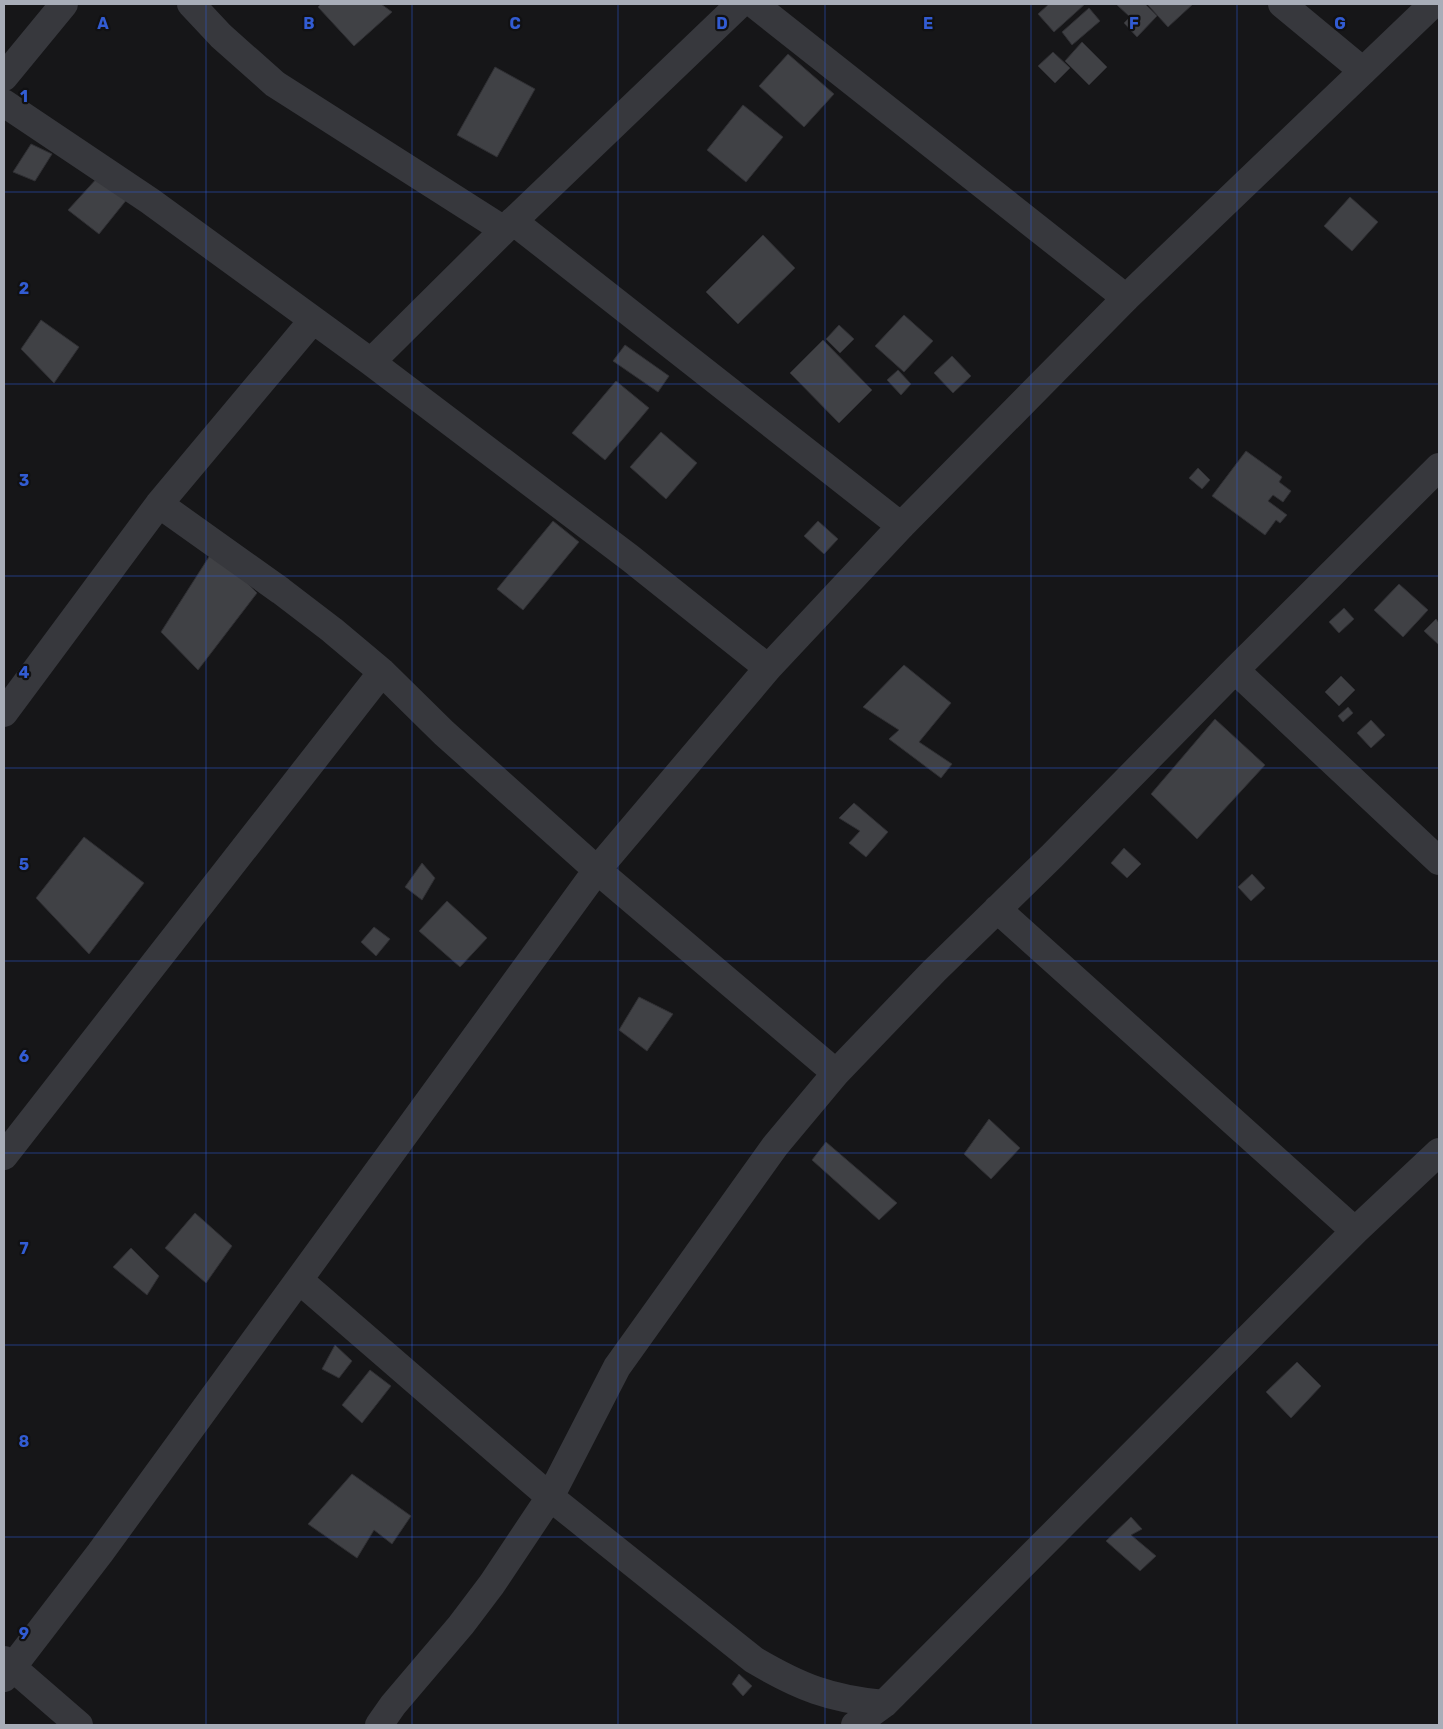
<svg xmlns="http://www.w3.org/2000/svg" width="1443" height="1729" viewBox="0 0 1443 1729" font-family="Rubik,sans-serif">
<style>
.building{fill:#404145;stroke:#303034}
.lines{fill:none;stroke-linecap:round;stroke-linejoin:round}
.minor{stroke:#37383d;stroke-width:28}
.grid{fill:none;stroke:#325cd3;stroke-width:1;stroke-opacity:0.55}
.grid-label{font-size:16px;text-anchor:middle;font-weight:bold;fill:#325cd3;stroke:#111113;stroke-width:4.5;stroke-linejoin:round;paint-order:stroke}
</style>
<rect width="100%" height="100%" fill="#161618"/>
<path class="building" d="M321 4H381L392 12 354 46 318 7Z
M1049 4H1085L1054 32 1038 14Z
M1116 4H1145L1157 16 1137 37 1124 23 1130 17Z
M1147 4H1193L1168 27Z
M1089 8 1100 21 1072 45 1062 32Z
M1082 42 1107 67 1089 85 1065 61Z
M1053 52 1070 68 1055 83 1038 66Z
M788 54 834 94 804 127 759 86Z
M495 67 535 89 497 157 457 135Z
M743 105 783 137 746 182 707 150Z
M31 144 52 154 35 181 13 172Z
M99 176 128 198 99 234 68 210Z
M1350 197 1378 222 1352 251 1324 226Z
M763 235 795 268 738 324 706 292Z
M904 315 933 341 904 372 875 346Z
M41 320 79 347 54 383 21 349Z
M839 325 854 339 840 353 826 339Z
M823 340 872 390 839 423 790 373Z
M625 345 669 376 658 392 613 361Z
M952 356 971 376 953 393 934 373Z
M898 370 911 384 901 395 887 380Z
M616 381 649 408 605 460 572 433Z
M661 432 697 463 666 499 630 467Z
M1246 451 1282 477 1279 482 1291 491 1283 502 1273 495 1268 501 1287 515 1280 523 1276 520 1265 535 1212 496Z
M1198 468 1210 480 1202 489 1189 478Z
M553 521 579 542 523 610 497 589Z
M818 521 838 539 824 554 804 536Z
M214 549 257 593 198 670 161 632Z
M1399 584 1428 610 1403 637 1374 610Z
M1344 608 1354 619 1339 633 1329 622Z
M1436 619 1439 623V645L1424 631Z
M904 665 951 703 919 742 952 764 941 778 889 739 899 730 863 707Z
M1341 676 1355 690 1339 706 1325 692Z
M1348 707 1353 713 1343 722 1338 716Z
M1215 719 1265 765 1197 839 1151 794Z
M1371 720 1385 735 1371 748 1357 733Z
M854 803 888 832 866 857 849 843 860 831 839 818Z
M84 837 144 883 89 954 36 898Z
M1124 848 1141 864 1127 878 1111 863Z
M422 863 435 878 422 900 405 887Z
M1252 874 1265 888 1251 901 1238 887Z
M447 901 487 938 460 967 419 931Z
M374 927 390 939 376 956 361 942Z
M639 997 673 1014 647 1051 619 1030Z
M989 1119 1020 1148 991 1179 964 1154Z
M826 1142 897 1203 879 1220 812 1160Z
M195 1213 232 1246 206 1283 165 1248Z
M131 1248 159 1276 147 1295 113 1267Z
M335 1345 352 1361 339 1378 322 1369Z
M1297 1362 1321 1386 1291 1418 1266 1392Z
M370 1370 391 1386 362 1423 342 1405Z
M352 1474 411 1516 392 1544 374 1530 357 1558 308 1524Z
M1131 1517 1142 1529 1131 1535 1156 1556 1140 1571 1106 1541Z
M739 1674 752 1686 743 1696 732 1684Z"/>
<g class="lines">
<path class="minor" d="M191 4 221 36 275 84 504 230
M754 4 1126 298
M1282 4 1363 71
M4 77 64 4
M4 103 150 201 371 362 630 558 768 668
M513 221 901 526
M371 362 504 230 740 4
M159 504 281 591 332 630 382 672 444 733 597 870 836 1073
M1235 670 1439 861
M4 713 159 504 313 320
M997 909 1355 1231
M4 1156 382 672
M299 1280 550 1497 754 1660C800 1687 830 1699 884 1704
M4 1660 79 1725
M4 1678 100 1553 597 870 768 668 901 526 1126 298 1433 4
M379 1725 393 1705 461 1625 492 1584 550 1497 617 1367 775 1146 836 1073 934 971 1052 856 1235 670 1439 467
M855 1725 884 1704 1355 1231 1439 1152"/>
</g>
<path class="grid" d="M206 4V1725M412 4V1725M618 4V1725M825 4V1725M1031 4V1725M1237 4V1725M4 192H1439M4 384H1439M4 576H1439M4 768H1439M4 961H1439M4 1153H1439M4 1345H1439M4 1537H1439"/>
<g class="grid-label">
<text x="103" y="29">A</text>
<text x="309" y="29">B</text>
<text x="515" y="29">C</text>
<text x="722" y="29">D</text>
<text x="928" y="29">E</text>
<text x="1134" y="29">F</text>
<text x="1340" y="29">G</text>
<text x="24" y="102">1</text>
<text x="24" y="294">2</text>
<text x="24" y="486">3</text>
<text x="24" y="678">4</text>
<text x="24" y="870">5</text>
<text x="24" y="1062">6</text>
<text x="24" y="1254">7</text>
<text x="24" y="1447">8</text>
<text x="24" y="1639">9</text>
</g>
<rect width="1443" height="1729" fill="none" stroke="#a8adb8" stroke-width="10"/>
</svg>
